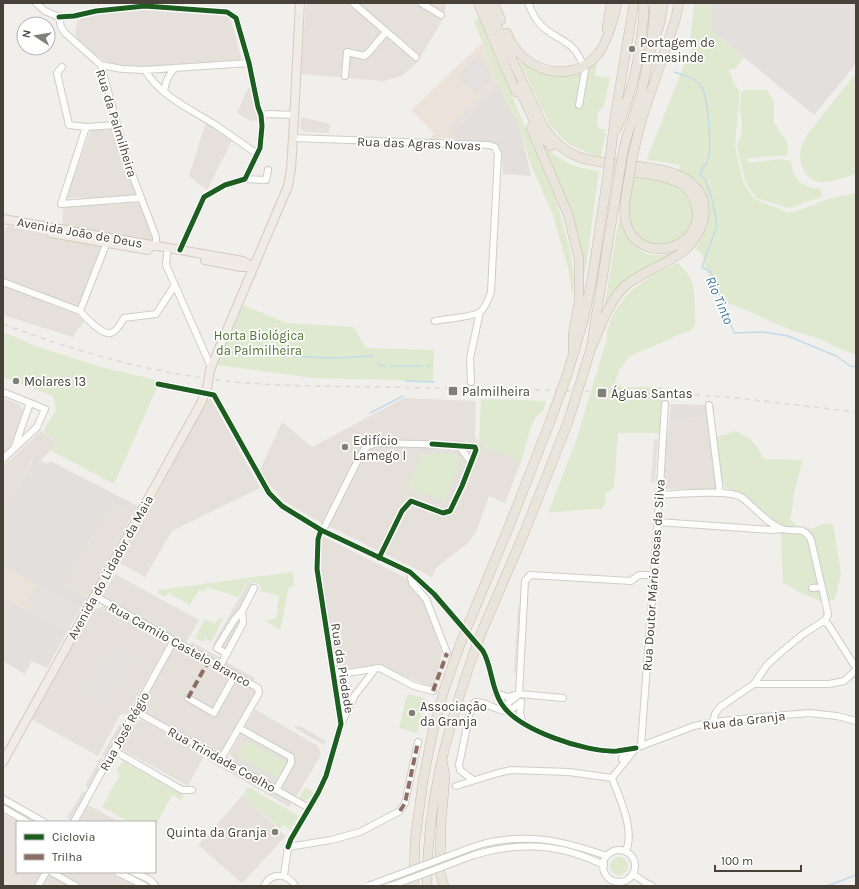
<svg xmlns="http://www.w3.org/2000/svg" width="859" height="889" viewBox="0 0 859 889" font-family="Karla,sans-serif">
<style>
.residential{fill:#e5e1da}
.commercial{fill:#ebe3d9}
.industrial{fill:#e3dfdc}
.education{fill:#e7e2d8}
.green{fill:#dfe9cf}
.parking{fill:#e3e0dd}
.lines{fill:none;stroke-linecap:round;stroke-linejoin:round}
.stream{stroke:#c1dbeb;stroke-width:1.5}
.minor-casing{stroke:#cfcdca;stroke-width:8}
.major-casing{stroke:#d2cabc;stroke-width:10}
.highway-casing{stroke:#c6bbaa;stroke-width:10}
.minor{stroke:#fdfdfc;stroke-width:6}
.major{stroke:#f0ece5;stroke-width:8}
.highway{stroke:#eae5dc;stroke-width:9}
.rail{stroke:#dadad9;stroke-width:1.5;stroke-dasharray:5 5;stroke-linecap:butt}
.minor-bridge-casing{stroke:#cfcdca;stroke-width:8;stroke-linecap:butt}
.major-bridge-casing{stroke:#d2cabc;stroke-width:10;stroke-linecap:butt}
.highway-bridge-casing{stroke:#c6bbaa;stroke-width:10;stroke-linecap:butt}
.minor-bridge{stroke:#fdfdfc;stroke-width:6}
.major-bridge{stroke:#f0ece5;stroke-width:8}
.highway-bridge{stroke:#eae5dc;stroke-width:9}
.quiet{stroke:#8d6e63;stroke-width:4;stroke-dasharray:8 4;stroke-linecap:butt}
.cycleway-casing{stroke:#fff;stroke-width:8}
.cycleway{stroke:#1b5e20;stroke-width:5}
.poi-dot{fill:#827e78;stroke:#fff;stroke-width:1.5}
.labels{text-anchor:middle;stroke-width:3.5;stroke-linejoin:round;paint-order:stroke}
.poi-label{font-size:13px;fill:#474139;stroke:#fff;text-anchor:start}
.street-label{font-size:13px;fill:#474139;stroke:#fff}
.park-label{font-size:13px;fill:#4d7430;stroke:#fff}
.water-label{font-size:14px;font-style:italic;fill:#397aa2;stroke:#fff}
</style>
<rect width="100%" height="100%" fill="#f1efec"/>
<path class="residential" d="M306 3H447L441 23 416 64 402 76 383 81 301 74Z
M139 9 226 15 231 20 241 57 239 61 148 68 123 66 105 61 88 50 78 40 75 34 77 22 84 16Z
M248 88H253V103L261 120 251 121 237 113Z
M301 117 330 124 329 133 304 132 300 128Z
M206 122 233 139 207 190 189 176Z
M91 129H116L138 193 134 197 66 198Z
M140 203 154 239 149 244 66 228 63 224V209L67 205Z
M8 226 103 246 79 306 75 308 3 279V231Z
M3 286 76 314 84 321 73 337 3 315Z
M3 398 19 404 24 411 23 419 10 450 3 455Z
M404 398 476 401 475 436 479 444 521 462 505 503 489 496 476 532 467 544 437 567 432 577 314 519 284 501 259 472 282 422 312 447Z
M211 399 260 488 172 531 145 577 120 563 207 400Z
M707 415 716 489H663L665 451 669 424Z
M41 431 57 443 40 461 33 457 13 495 3 507V466Z
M111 502 133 514 88 598 66 585Z
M324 537 406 578 424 600 442 653 434 689 379 665 335 669 318 571 319 541Z
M115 574 199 620 186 643 102 597Z
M105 606 168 642 128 714 120 715 98 756 31 719 88 612Z
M173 645 256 691 220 754 138 708Z
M255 709 318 746 321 755 296 797 233 762 230 753Z
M142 720 205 755 188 786 119 748 134 721Z
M243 795 286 836 242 883 198 845Z
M88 805 120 822H79Z
M3 814 17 822V872H42L34 886H3Z
M50 872H113L139 886H42Z"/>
<path class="commercial" d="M482 43 498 84 446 138 430 139 434 133 411 110Z
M3 566 80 609 67 632 3 597Z"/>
<path class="industrial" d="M712 3H856V64L814 115 712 31Z
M498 84 521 131 531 176 503 174 502 156 498 146 490 143 446 138Z
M671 404 706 405 707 415 669 424Z
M34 457 47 464 50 461 138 506 133 514 111 502 66 585 88 598 80 609 3 566V507L13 495Z
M3 597 67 632 47 668 32 661 25 674 3 661Z"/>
<path class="education" d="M3 857 25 884 30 886H3Z"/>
<path class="green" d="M694 3H712V31L744 58 735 69H729L734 84 740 91 735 146 743 182 754 199 789 213 803 209 827 199 856 193V355L835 347 826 341 791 330 763 318 744 309 724 302 718 294 709 277 702 254 695 249C716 221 713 187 679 171L680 165 647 159 684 65 692 57 690 44Z
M479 18 557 202 571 255 574 279 573 294H572L569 272 553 215 530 163 521 131 498 84 474 21Z
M520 62 545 72 589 66 597 62 595 76 610 78 604 106 598 112 597 125 600 129H604L606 135 602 148 601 157 590 154 571 145 563 139 550 125Z
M856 73V174C845 177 832 183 820 182 807 181 800 167 800 155 800 147 804 141 807 135Z
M744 90H767L774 102V123L787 142 788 155 748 158V163L781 159 791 161C793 181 802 187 821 189L822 197 789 208 756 198 745 181 737 146 740 139 742 127 740 110 741 92Z
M542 142C558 161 574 168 599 171L585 273H584L578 236 572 213Z
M633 178C645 179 658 179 670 183 678 186 686 193 690 201 708 247 634 268 629 211 628 201 632 188 633 178Z
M619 219C624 237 639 258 660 255 669 254 677 250 684 247L660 262 604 309Z
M678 263C682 267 687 272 690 278 697 291 694 311 695 326L690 331 677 335 661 343 630 356 619 370 616 381 622 387H663L661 433H618L614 488 605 494 606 503 602 509 578 510 548 513 576 441 607 338C606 332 608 328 610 323 621 291 649 276 678 263Z
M243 305 286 323 354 327 366 348 434 350 433 381 313 378 218 365Z
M3 332 38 347 101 367 160 381 114 484 50 450 57 443 43 431 56 410 53 396 3 377Z
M481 399 546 401 543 411 536 417 531 427 521 462 479 444Z
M736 431 751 440 756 445 764 459 803 460 793 496V504L790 519C810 540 815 520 833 524L841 574 835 599 825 603 801 593 786 584H783L781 534 765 516 738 494 725 487 720 476 715 456 716 437Z
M422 454H456L461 461 445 501 408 488Z
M292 572 295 586 289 587 280 630 265 621 276 618 279 596 260 591 261 586 249 580 238 597 207 587 205 591 199 590 190 605 168 593 165 597 157 593 159 590Z
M219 618 223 620 211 642 205 638 203 642 195 638 205 619 215 624Z
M407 694 425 698 417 733 399 728Z
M246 740 288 763 279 779 237 755Z
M123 761 184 796 181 800 172 795 155 827V822H129L102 807 120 774 116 771Z
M248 787 299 816 290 830 283 825 280 829 243 795Z
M306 787 314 793C310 799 305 803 299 798Z
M610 866a9 9 0 1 1 18 0a9 9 0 1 1-18 0Z"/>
<path class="parking" d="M478 54 487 66 492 81 477 95 457 76Z
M493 84 495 86 454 129 448 128Z
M419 438 472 439V441H419Z
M654 439H658L655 483 651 482Z
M384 447 450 449 451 453 384 452Z
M460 469 463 471 451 499 448 498Z
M323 568 330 613H327L319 569Z
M249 581 253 583 234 619 242 623 226 652 213 644Z
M36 585 80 609 67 632 31 612 34 608 30 606 32 603 28 601Z
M111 598 148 619 146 622 109 601Z
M520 605 516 673H514L518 606Z
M112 612H113L158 637 156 640 111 614Z
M330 617 338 665H336L328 618Z
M152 619 185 638 183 641 151 622Z
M192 642 221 658 219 662 190 645Z
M111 644 135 658 108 707 84 693Z
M170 650 173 651 143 707 139 705Z
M226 662 255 678 253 681 224 665Z
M250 696 252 697 224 747 221 745Z
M151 712 213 747 211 750 149 715Z
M122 720 125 722 106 757 102 755Z
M296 726H300L326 741 324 745 295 728Z
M247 737 288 760 287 763 246 740Z
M209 756 291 802 289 807 207 760Z
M100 758 104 760 89 788 85 786Z
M237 758 277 781 275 784 234 762Z
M83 791 86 793 70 820 67 818Z"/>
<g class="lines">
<path class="stream" d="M674 72C683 75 696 78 701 86 708 96 712 147 708 159 707 165 701 168 700 175L705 179 712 199 716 219V228L702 267 711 272 734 333 763 332 788 336 836 356 850 366 856 367
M227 352 277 355
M282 356 333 358 372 356 373 358
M378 363 380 366H385
M391 366H422
M427 366H430
M405 381 434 382
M370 413 403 396
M827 886 856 875"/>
<defs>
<path id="minor" d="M36 3 45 11 59 17 61 27 65 33 101 65 127 161 156 237V246L153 247
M353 3 416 57
M421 3 441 15
M528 3C531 10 534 17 539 23 553 40 573 38 582 63
M59 17 74 16 96 11 145 6 227 12 236 18 249 63 258 107 261 115 262 126 260 148 245 179 225 185 204 197 180 250
M101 65 122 69 145 70 249 63
M62 67 57 73 69 125 86 127 117 125
M145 70C159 95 190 109 214 124 229 134 243 144 257 154
M345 76 347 52 364 56 368 53 386 32
M164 92C165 83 168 75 175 68
M579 105 585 71
M261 115 269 114 294 115
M86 127 61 204 140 198
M293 138 489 145 495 147 498 154 491 292C489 298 485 308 480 312 474 317 444 319 435 321
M245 179 266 180 268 170
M167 253 166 265 211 367
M3 282 80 311C85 317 103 336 111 333 117 331 121 323 124 318L156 314 175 285
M80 311 107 242
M471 382 470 358 480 312
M158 384 214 395 269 493 282 506 321 530 410 572 434 594 483 651C492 667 491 687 501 703 517 730 587 753 617 751 623 750 630 749 636 748
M3 392 45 409 37 427 3 459
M709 405 720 493
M458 445 471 462
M15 446 30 403
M659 495C677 494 728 489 741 497 755 507 766 523 782 529 795 533 804 525 811 540L827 609 828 615 825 620 802 635 779 654 767 665 754 684 720 707 715 714 713 722
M658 522 772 530 782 529
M410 572 412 583 426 599 447 653
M812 588 821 587
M95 596 258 688 259 693 221 759
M242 611 254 588
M824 621 828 624 856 668
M220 666 243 623 242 611 234 620 217 648 227 654
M334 675 380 668 414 686 433 691
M754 684H829L844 681 856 670
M496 693 508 697 519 694 563 698
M519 694 525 581 530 575 631 581 639 575H654
M188 698 214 713 235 675
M521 702 520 714 523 723
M505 710 509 702 517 696
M135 711 309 808
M341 724 355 695 376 668
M239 728 291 757V763L276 790
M641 745 658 519 665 404
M113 750 182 790H192
M622 759 624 750
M612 778 636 748 694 726 713 722 751 718 809 713 837 716 856 721
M612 778C620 799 635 830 626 851
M473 780 460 770 459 765 471 707 475 702C496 702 500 722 521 702
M456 786 498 773 511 770 569 772 612 778
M3 799 44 822
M3 808 27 822
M74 822 174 640
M486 843C533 833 563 841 607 856
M288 847 331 840 360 832 400 811 405 803 418 742
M603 866a16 16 0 1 1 32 0a16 16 0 1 1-32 0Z
M489 851C531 842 565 846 604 865
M51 872 76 886
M117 872 145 886
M133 872C140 876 150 877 155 885
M633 874 643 881 652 886
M284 876 288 847 291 839 318 793 326 776 341 724 317 569 318 539 321 530 325 526 360 456 366 447 376 443 458 445 475 447 476 450 462 486 450 511 443 513 411 501 402 511 379 558
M38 886 46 872
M264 886C271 872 288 873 295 886"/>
<path id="major" d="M3 219 243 261 253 267
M51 233 148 250
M205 260 241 267H253
M210 370 288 186 291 169 293 138 300 3
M3 762 201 403 207 388"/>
<path id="highway" d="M478 3 516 92
M486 3 543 126C552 140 563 151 579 157 613 170 685 158 702 197 705 206 705 216 702 224 690 262 651 263 624 287 609 301 600 329 591 348
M493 3 501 20
M607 29 611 3
M507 33C510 41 514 48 520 54 542 76 577 79 598 54 606 45 615 15 617 3
M652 38 655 3
M514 87 519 89 541 135 551 146
M531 128 568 214 579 259V302L573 334V355
M616 130C630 97 637 72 641 37 643 26 645 14 643 3
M611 150 615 116 634 3
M623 152 627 136 641 94 651 49 660 23 663 3
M633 154 642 118 675 21 679 3
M612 170C633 173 663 173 681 184 690 189 694 197 696 206 706 248 642 267 627 226 622 213 626 197 628 184
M584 371 591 348 618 182
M568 372 584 318 592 279 607 181
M471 618 510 524 550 422
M482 631 525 531 568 422
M442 760 445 776 441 825 440 872 444 886
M414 886 415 841 423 781 432 735 444 690 461 642
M427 886C427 802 446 734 473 655"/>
</defs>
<use href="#minor" class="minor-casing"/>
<use href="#major" class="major-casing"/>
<use href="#highway" class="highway-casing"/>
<use href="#minor" class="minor"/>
<use href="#major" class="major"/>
<use href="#highway" class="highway"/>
<path class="rail" d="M3 324C69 349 133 368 203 378 263 387 325 386 385 387 484 389 584 390 683 394L737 398 856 412"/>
<defs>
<path id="minor-bridge" d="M368 886 473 847 486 843
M391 886 474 855 489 851"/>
<path id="major-bridge" d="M207 388 210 370"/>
<path id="highway-bridge" d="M607 181 611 150
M618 182 623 152
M628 184 633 154
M550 422 568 372
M568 422 584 371
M461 642 471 618
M473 655 482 631"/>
</defs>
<use href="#minor-bridge" class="minor-bridge-casing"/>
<use href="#major-bridge" class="major-bridge-casing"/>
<use href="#highway-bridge" class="highway-bridge-casing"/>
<use href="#minor-bridge" class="minor-bridge"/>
<use href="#major-bridge" class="major-bridge"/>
<use href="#highway-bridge" class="highway-bridge"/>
<path class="quiet" d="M433 691 447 653
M188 698 209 660
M400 811 405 803 418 742"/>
<defs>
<path id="cycleway" d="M59 17 74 16 96 11 145 6 227 12 236 18 249 63 258 107 261 115 262 126 260 148 245 179 225 185 204 197 180 250
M158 384 214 395 269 493 282 506 321 530 410 572 434 594 483 651C492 667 491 687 501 703 517 730 587 753 617 751 623 750 630 749 636 748
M379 558 402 511 411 501 443 513 450 511 462 486 476 450 475 447 432 444
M288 847 291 839 318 793 326 776 341 724 317 569 318 539 321 530"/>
</defs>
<use href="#cycleway" class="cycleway-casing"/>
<use href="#cycleway" class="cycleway"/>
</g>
<g class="poi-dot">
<circle cx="632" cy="49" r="4"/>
<circle cx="16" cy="381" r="4"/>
<rect x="448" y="386" width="10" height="10" rx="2"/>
<rect x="597" y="388" width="10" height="10" rx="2"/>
<circle cx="345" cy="447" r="4"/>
<circle cx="412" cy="713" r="4"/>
<circle cx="275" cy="832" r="4"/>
</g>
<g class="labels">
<g class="poi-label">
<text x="640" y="47">Portagem de<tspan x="640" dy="15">Ermesinde</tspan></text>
<text x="24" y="386">Molares 13</text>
<text x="462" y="396">Palmilheira</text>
<text x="611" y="398">Águas Santas</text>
<text x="353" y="445">Edifício<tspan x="353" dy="15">Lamego I</tspan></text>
<text x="420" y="711">Associação<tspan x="420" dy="15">da Granja</tspan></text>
<text x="267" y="837" text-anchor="end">Quinta da Granja</text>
</g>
<g class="street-label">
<text transform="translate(117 123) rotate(73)" y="5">Rua da Palmilheira</text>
<text transform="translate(419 143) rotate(2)" y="5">Rua das Agras Novas</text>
<text transform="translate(80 232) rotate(10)" y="5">Avenida João de Deus</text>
<text transform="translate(110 567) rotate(-61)" y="5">Avenida do Lidador da Maia</text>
<text transform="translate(653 575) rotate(-86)" y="5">Rua Doutor Mário Rosas da Silva</text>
<text transform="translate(180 644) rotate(29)" y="5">Rua Camilo Castelo Branco</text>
<text transform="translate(343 668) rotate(81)" y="5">Rua da Piedade</text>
<text transform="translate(744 720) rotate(-7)" y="5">Rua da Granja</text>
<text transform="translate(124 731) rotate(-61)" y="5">Rua José Régio</text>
<text transform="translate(222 759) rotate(29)" y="5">Rua Trindade Coelho</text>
</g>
<g class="park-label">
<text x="259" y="340">Horta Biológica<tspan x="259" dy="15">da Palmilheira</tspan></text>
</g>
<g class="water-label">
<text transform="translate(720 300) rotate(67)" y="5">Rio Tinto</text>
</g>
</g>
<rect width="859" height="889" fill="none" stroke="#474139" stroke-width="8"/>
<rect x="16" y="821" width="140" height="52" fill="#ffffff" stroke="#b5b3b0"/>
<rect x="24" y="834" width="20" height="6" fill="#1b5e20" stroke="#b5b3b0"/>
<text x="52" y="841" font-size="12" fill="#474139">Ciclovia</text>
<rect x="24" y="854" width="20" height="6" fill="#8d6e63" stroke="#b5b3b0"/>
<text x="52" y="861" font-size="12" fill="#474139">Trilha</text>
<g transform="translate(36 36) rotate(282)"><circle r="19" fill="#ffffff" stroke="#b5b3b0"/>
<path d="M0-3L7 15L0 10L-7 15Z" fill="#827e78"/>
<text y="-6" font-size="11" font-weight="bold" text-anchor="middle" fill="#474139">N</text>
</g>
<path d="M715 865v6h86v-6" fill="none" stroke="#474139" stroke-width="2"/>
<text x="721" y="865" font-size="12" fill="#474139" stroke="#ffffff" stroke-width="3" paint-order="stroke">100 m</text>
</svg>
